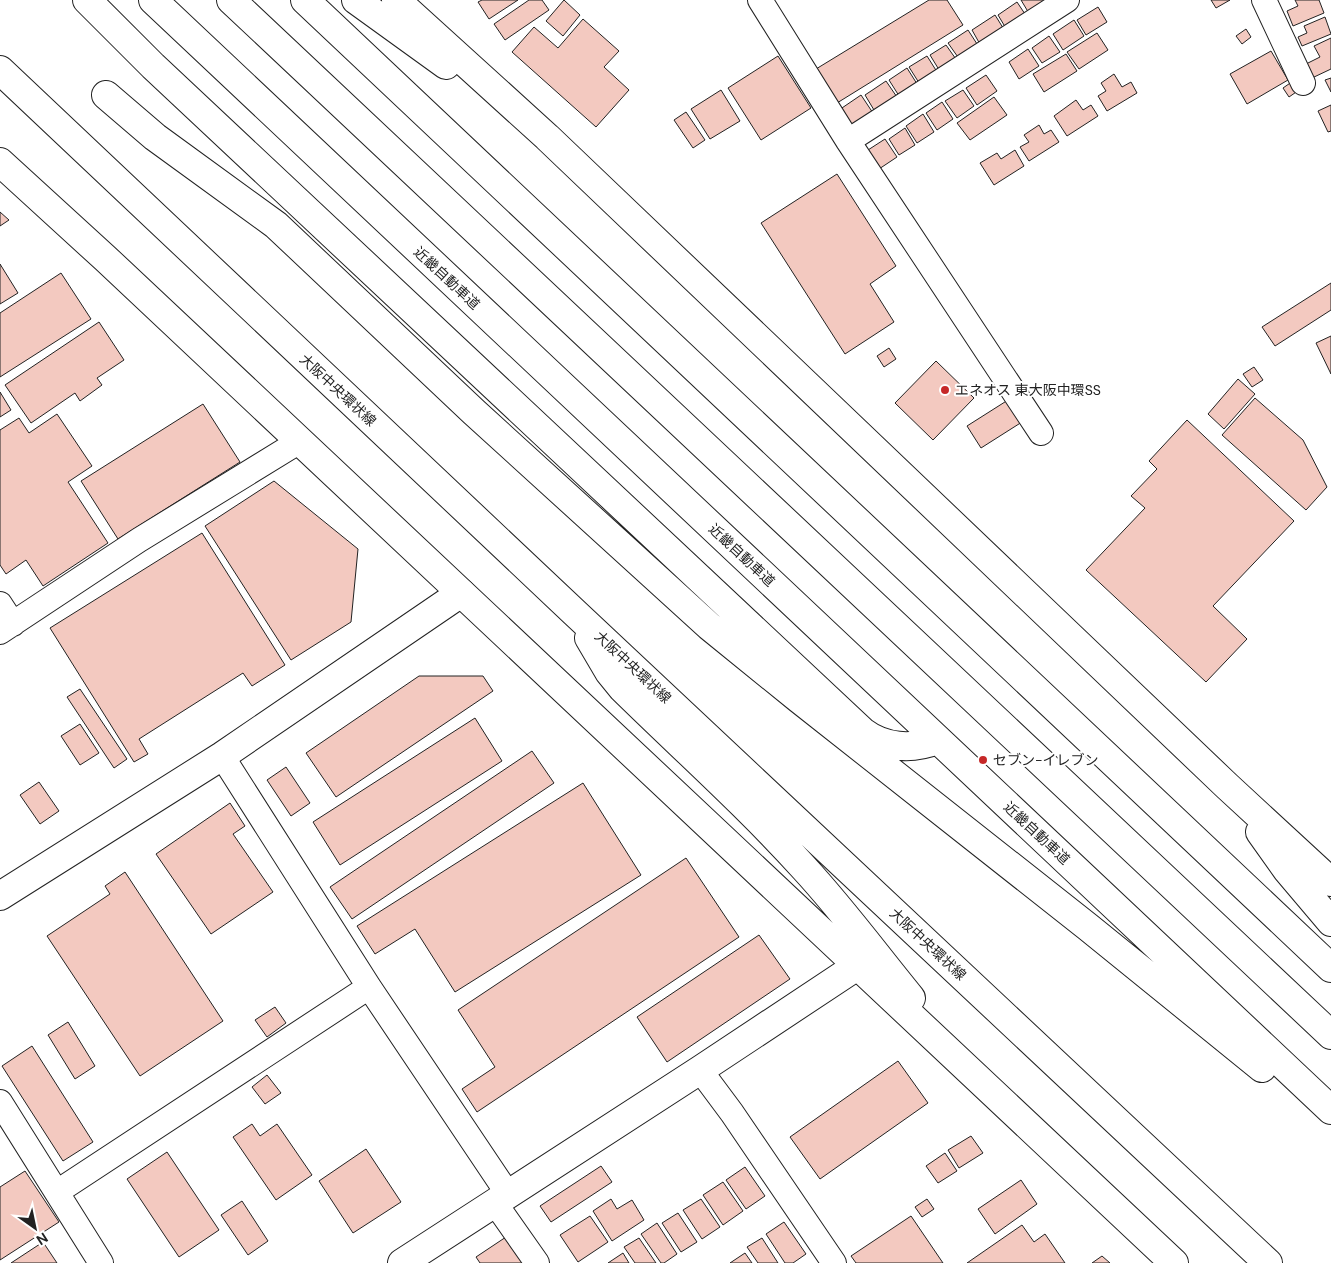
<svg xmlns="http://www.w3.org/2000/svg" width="1331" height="1263" viewBox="0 0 1331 1263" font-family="'DM Sans','Noto Sans JP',sans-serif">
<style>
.building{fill:#f3c9c0;stroke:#222}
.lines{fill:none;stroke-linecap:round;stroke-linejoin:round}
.minor-casing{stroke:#222;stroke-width:26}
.tertiary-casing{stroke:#222;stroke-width:30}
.primary-casing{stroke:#222;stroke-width:30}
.motorway-casing{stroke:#222;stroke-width:30}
.minor{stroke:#fff;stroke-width:24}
.tertiary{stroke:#fff;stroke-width:28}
.primary{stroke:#fff;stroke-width:28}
.motorway{stroke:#fff;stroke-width:28}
.poi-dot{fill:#c62828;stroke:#fff;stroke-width:2}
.labels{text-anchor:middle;stroke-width:4;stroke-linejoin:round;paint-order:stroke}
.street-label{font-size:14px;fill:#222;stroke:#fff}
.poi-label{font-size:14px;fill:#222;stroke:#fff;text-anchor:start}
</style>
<rect width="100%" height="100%" fill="#fff"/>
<path class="building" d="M482 0H518L489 19 478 2Z
M529 0H542L549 10 505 40 494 24Z
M564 0 580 15 563 36 546 21Z
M929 0H947L963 25 837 103 816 69Z
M1021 0H1052L1030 15Z
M1211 0H1230L1216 8Z
M1295 0H1319L1324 13 1293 26 1287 11 1298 6Z
M1017 2 1027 17 1007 30 998 15Z
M1098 7 1107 22 1086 35 1077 20Z
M995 15 1005 31 981 46 972 30Z
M1325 17 1331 34 1302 46 1298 37 1307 33 1304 26Z
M583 19 619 51 604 67 629 90 596 127 512 52 534 27 558 48Z
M1074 20 1084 36 1063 50 1053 34Z
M1246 29 1251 37 1242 44 1236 36Z
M968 30 979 47 960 60 948 43Z
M1097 33 1108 50 1079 69 1067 52Z
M1049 36 1060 52 1042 63 1032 48Z
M1331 38V69L1312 78 1306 64 1320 57 1314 46Z
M946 45 958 62 941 73 930 55Z
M1028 49 1039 66 1019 79 1009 62Z
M1271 51 1288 80 1247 104 1230 74Z
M1066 54 1077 71 1044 92 1033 74Z
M778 56 811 108 761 140 728 88Z
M927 56 939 75 921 86 909 67Z
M907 68 919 87 901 99 889 80Z
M1114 74 1122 87 1131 82 1137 93 1107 111 1098 96 1106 91 1101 83Z
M986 75 997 91 977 105 966 88Z
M1331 78V92L1325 80Z
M1296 79 1302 88 1289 97 1283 88Z
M886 81 899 100 877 115 865 95Z
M721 90 740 121 710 139 691 109Z
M963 90 974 106 957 118 945 101Z
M861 95 875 116 853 131 839 110Z
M994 97 1007 115 970 140 957 123Z
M1076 100 1083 110 1091 105 1098 116 1067 136 1054 116Z
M942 102 953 119 937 130 926 113Z
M1331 105V131L1328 132 1318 111Z
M686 112 705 140 693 148 674 120Z
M923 114 934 132 917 143 906 126Z
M1039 125 1044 134 1051 130 1059 142 1029 161 1020 147 1029 142 1024 135Z
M905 128 915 145 899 155 889 139Z
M885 139 897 157 879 169 868 150Z
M1015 150 1024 166 994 185 980 163 997 153 1001 159Z
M837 174 896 266 870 284 894 322 845 354 761 223Z
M0 212 9 220 0 226Z
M0 264 18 293 0 304Z
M61 273 91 319 0 377V313Z
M1331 283V310L1275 346 1262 327Z
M99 322 124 360 97 378 102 385 80 401 75 393 31 423 5 385Z
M1331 336V374L1316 343Z
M889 348 896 359 884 367 877 356Z
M936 361 974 398 933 440 895 403Z
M1254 367 1263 380 1252 387 1243 374Z
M1238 379 1255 394 1224 429 1208 414Z
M0 392 11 410 0 417Z
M1255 398 1303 440 1327 487 1306 510 1222 435Z
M1008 400 1022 422 981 448 967 426Z
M203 404 240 462 118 539 81 481Z
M57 414 92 466 68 482 108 543 43 586 26 560 6 574 0 565V430L19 418 29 433Z
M1187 420 1294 521 1213 606 1247 639 1206 682 1086 570 1145 508 1131 496 1157 469 1149 461Z
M274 481 358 549 351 622 291 660 205 526Z
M202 533 285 665 252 686 243 673 139 739 148 754 134 762 50 628Z
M419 676H483L493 691 336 797 306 753Z
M80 689 127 759 114 768 67 697Z
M475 718 502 761 340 865 313 822Z
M80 724 99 753 80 765 61 736Z
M532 751 554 783 352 919 330 887Z
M286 767 310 803 291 816 267 780Z
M39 782 59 811 40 824 20 795Z
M583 783 641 875 455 992 415 929 375 954 357 926Z
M230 803 245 826 233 834 273 892 211 934 156 854Z
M686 858 739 937 477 1112 462 1089 495 1067 458 1010Z
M125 872 223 1021 140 1076 47 936 110 894 105 886Z
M759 935 790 979 667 1062 637 1017Z
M275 1007 286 1023 267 1037 255 1020Z
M68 1022 95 1066 75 1079 48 1035Z
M32 1046 93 1142 63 1161 2 1066Z
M898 1061 928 1103 820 1179 790 1137Z
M267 1075 281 1093 265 1104 252 1087Z
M252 1124 260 1136 277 1124 312 1175 276 1200 233 1137Z
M971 1136 983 1153 959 1168 948 1150Z
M366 1149 401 1202 353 1233 319 1181Z
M167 1152 219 1230 179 1257 127 1179Z
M945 1153 957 1171 938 1183 926 1166Z
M601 1166 612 1182 551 1222 540 1206Z
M745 1167 765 1196 746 1209 726 1180Z
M25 1171 59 1222 0 1260V1187Z
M1021 1180 1037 1204 995 1234 978 1209Z
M723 1182 743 1211 723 1225 703 1195Z
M611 1199 617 1209 632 1200 644 1220 612 1241 593 1211Z
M701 1199 720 1227 702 1239 683 1210Z
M927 1199 934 1209 922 1217 915 1207Z
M242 1201 268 1241 248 1255 221 1215Z
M678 1213 697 1242 681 1252 662 1223Z
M590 1216 608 1242 578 1262 560 1235Z
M911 1216 943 1263H856L851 1256Z
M784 1222 806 1254 793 1263H785L766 1234Z
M657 1223 677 1254 664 1263H661L641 1234Z
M1022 1225 1034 1242 1045 1234 1065 1263H967Z
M506 1237 523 1263H480L476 1257Z
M639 1238 656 1263H635L624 1247Z
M762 1238 778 1263H758L747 1247Z
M43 1242 57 1263H11Z
M623 1253 629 1263H608Z
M745 1253 752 1263H730Z
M1102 1256 1110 1263H1092Z"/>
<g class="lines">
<defs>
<path id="minor" d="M760 0 848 141 1041 433
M1264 0 1303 83
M848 141 1067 0
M0 604 13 624
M0 632 139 540 300 441
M222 756 369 987 508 1194
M700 1070 732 1113 834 1263
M0 1102 101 1263
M57 1192 369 987
M495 1203 537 1263"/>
<path id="tertiary" d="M0 896 222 756 461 593
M402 1263 700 1070 857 966"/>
<path id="primary" d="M305 0 1331 968
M356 0 446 65
M396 0 547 137 1227 786 1331 882
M0 70 574 612 1268 1263
M0 162 105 258 1174 1263
M589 638 609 672 622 688C683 748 747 805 804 868 842 909 875 954 911 998
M1260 832 1287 870 1331 922"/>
<path id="motorway" d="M87 0 153 66 863 732C884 748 912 750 937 740
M153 0 1331 1110
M231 0 1331 1035
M106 95 155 137 276 225 474 412 709 626 799 699 1088 927 1262 1068"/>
</defs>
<use href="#minor" class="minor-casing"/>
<use href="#tertiary" class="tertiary-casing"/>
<use href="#primary" class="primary-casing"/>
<use href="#motorway" class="motorway-casing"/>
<use href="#minor" class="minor"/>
<use href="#tertiary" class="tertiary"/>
<use href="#primary" class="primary"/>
<use href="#motorway" class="motorway"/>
</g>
<g class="poi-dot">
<circle cx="945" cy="390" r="5"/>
<circle cx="983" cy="760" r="5"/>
</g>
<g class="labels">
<g class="street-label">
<text transform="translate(447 278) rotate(43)" y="5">近畿自動車道</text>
<text transform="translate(338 390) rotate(43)" y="5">大阪中央環状線</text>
<text transform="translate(742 555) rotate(43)" y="5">近畿自動車道</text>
<text transform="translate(633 667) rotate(43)" y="5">大阪中央環状線</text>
<text transform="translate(1037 833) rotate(43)" y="5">近畿自動車道</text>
<text transform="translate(928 944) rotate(43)" y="5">大阪中央環状線</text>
</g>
<g class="poi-label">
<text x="955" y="395">エネオス 東大阪中環SS</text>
<text x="993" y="765">セブン-イレブン</text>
</g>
</g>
<g transform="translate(35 1228) rotate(147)" stroke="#ffffff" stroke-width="4" paint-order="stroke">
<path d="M0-4L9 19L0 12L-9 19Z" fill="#222222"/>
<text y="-8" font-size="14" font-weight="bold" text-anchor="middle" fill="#222222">N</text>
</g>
</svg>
